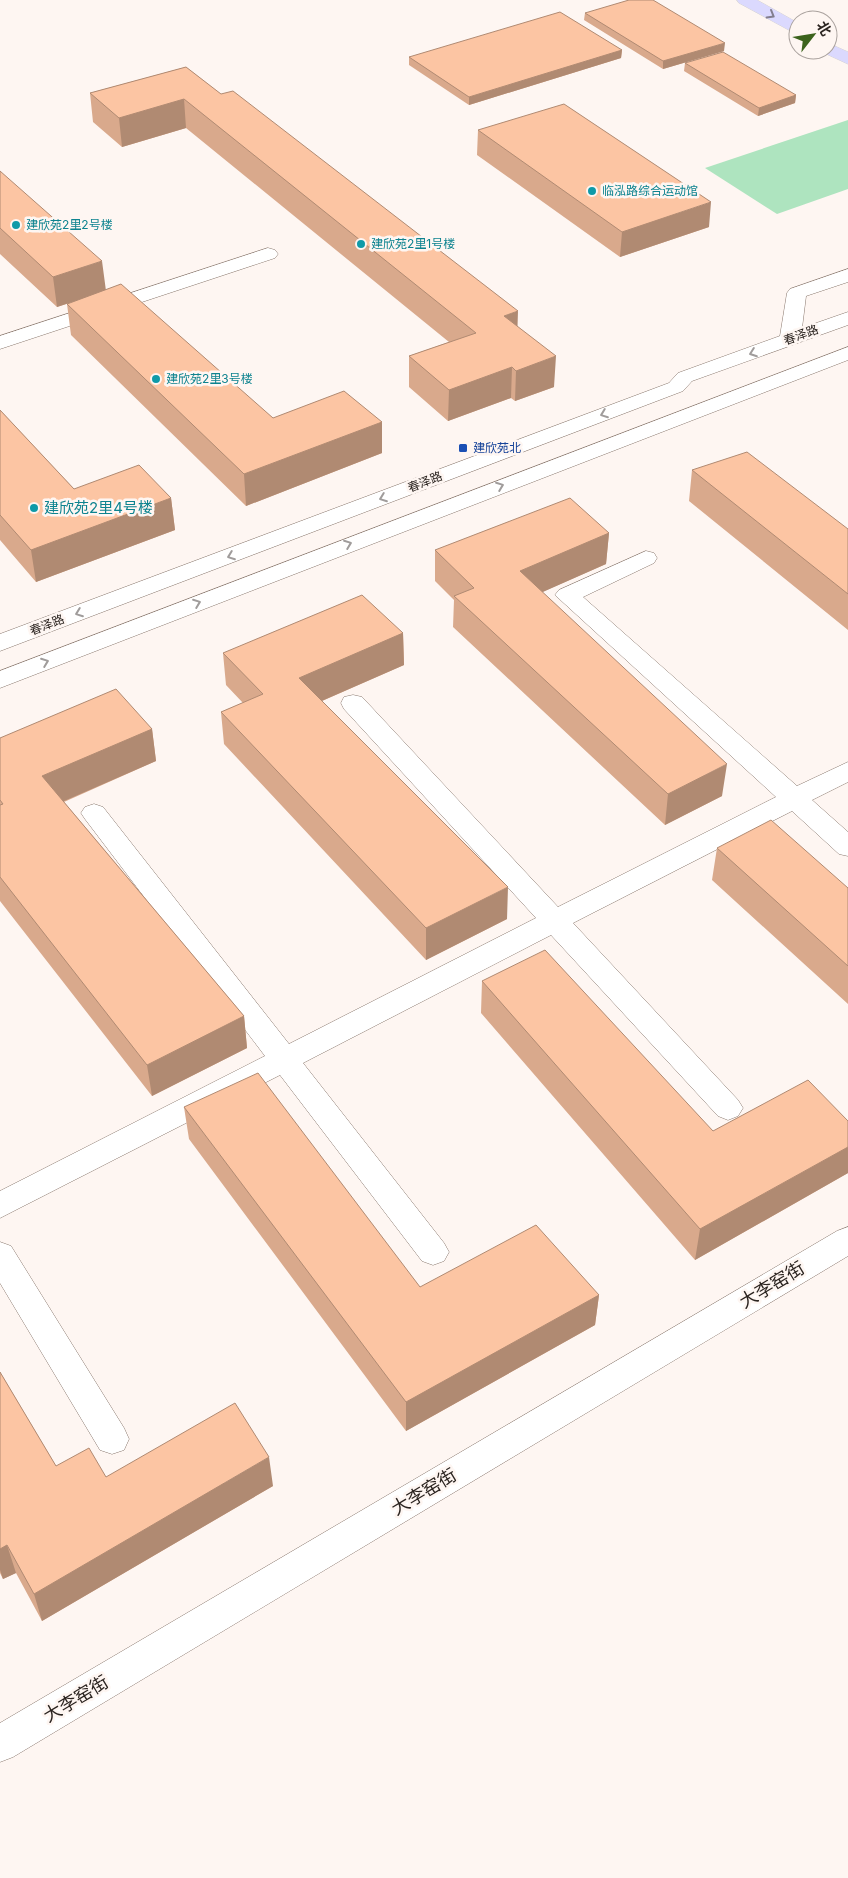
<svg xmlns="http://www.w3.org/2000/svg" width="848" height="1878" viewBox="0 0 848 1878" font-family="Inter,'Noto Sans SC',sans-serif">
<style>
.green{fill:#aee4bf}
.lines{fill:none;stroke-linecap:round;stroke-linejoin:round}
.minor-casing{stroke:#89786e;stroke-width:1}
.major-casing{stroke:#d5d3d2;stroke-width:1}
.minor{fill:#fff;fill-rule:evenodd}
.major{fill:#dbd9fe;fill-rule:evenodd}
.wall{fill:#d9a98c}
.shaded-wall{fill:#b08a72}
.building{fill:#fcc5a3;stroke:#b08a72}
.oneway{stroke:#837e8f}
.oneway2{stroke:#a09c9b}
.culture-dot{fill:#0f9aa8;stroke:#fef6f2;stroke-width:2}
.transit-dot{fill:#1a4fb4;stroke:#fef6f2;stroke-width:2}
.labels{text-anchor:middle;stroke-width:5;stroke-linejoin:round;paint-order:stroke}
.far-culture-label{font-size:12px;fill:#0d838f;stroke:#fef6f2;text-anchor:start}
.far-street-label{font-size:12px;fill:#2b2420;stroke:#fef6f2}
.far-transit-label{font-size:12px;fill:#164399;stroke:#fef6f2;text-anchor:start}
.culture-label{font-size:15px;fill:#0d838f;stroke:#fef6f2;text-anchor:start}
.near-street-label{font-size:18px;fill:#2b2420;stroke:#fef6f2}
</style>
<rect width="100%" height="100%" fill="#fef6f2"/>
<path class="green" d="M848 120V189L777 214 705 168Z"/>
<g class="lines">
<defs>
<path id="minor" d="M268 248 275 250 278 254 275 258 0 349V336Z
M848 269V282L806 296 802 328 848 312V325L692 381 683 391 0 651V634L669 383 678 373 780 336 787 293 790 289Z
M848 347V360L0 688V671Z
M646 551 654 553 657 558 654 563 583 597 797 786 848 762V782L812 800 848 832V856L839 854 792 811 573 923 738 1100 743 1108 738 1116 728 1120 718 1116 551 935 303 1063 444 1243 449 1252 444 1261 433 1265 422 1261 280 1075 0 1218V1191L265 1056 85 819 81 813 85 807 94 804 103 807 289 1044 536 918 344 709 341 703 344 697 353 695 362 697 558 907 776 797 555 595 559 590Z
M848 1227V1256L13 1757 0 1762V1723L837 1231Z
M0 1242 11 1246 124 1428 129 1439 124 1450 112 1454 100 1450 0 1283Z"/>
<path id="major" d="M737 0H757L798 23V35L739 3Z
M828 43 848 52V64L822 52 821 50H828Z"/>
</defs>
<use href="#minor" class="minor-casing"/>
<use href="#major" class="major-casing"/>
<use href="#minor" class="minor"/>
<use href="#major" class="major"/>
</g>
<path class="wall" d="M585 13 724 51 663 69 584 20Z
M622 50 621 58 469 105 409 65V57Z
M685 63 796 95 795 103 758 116 684 71Z
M186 67 517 326 554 387 515 401 511 398 448 421 409 387V356L449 342 186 128 122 147 93 122 90 93Z
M478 130 709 227 620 257 477 155Z
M0 171 106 290 273 418 382 422V453L246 506 71 335 67 304 78 300 57 307 0 254Z
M0 410 74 489 171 498 175 530 36 582 0 540Z
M692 470 848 529V630L689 501Z
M609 533 606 564 542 592 722 796 665 825 453 627 454 600 435 581V550Z
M403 633 404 665 322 701 507 919 426 960 224 744 221 712 243 703 226 685 223 653Z
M152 729 156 761 64 802 244 1016 247 1048 152 1096 0 901V738Z
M717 848 848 888V1004L712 880Z
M482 981 713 1131 848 1121V1173L695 1260 481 1013Z
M184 1107 420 1287 599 1295 595 1325 406 1431 189 1139Z
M0 1372 56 1466 106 1477 273 1486 42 1621 16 1573 3 1579 0 1573Z"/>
<path class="shaded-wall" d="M725 43 724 51 663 69V61Z
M622 50 621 58 469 105V97Z
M796 95 795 103 758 116 759 108Z
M184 99 186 128 122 147 119 118Z
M711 202 709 227 620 257 622 232Z
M102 261 106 291 57 307 53 277Z
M518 311 517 342 504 316Z
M556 356 554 387 515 401 516 371Z
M512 367 511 398 448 421 449 390Z
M382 422V453L246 506 244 474Z
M171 498 175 530 36 582 31 550Z
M609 533 606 564 518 603 520 571Z
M403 633 404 665 301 710 299 678Z
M152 729 156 761 48 808 42 776Z
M727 764 722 796 665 825 668 794Z
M508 887 507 919 426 960V928Z
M244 1016 247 1048 152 1096 147 1065Z
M848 1147V1173L695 1260 700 1229Z
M599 1295 595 1325 406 1431V1402Z
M269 1457 273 1486 42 1621 34 1594Z
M7 1545 16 1573 3 1579 0 1570V1549Z"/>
<path class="building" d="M629 0H653L725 43 663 61 585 13Z
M560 12 622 50 469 97 409 57Z
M723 52 796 95 759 108 685 63Z
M186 67 221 94 233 91 518 311 504 316 556 356 516 371 512 367 449 390 409 356 476 333 184 99 119 118 90 93Z
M564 104 711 202 622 232 478 130Z
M0 171 102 261 53 277 0 228Z
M121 284 273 418 344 391 382 422 244 474 67 304Z
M0 410 74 489 139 465 171 498 31 550 0 515Z
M747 452 848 529V594L692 470Z
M570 498 609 533 520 571 727 764 668 794 454 596 474 588 435 550Z
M362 595 403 633 299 678 508 887 426 928 221 712 263 694 223 653Z
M116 689 152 729 42 776 244 1016 147 1065 0 877V805L3 804 0 800V738Z
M771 820 848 888V966L717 848Z
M545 950 713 1131 808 1080 848 1121V1147L700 1229 482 981Z
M258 1073 420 1287 536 1225 599 1295 406 1402 184 1107Z
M0 1372 56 1466 89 1448 106 1477 235 1403 269 1457 34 1594 7 1545 0 1549Z"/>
<defs><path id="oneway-chevron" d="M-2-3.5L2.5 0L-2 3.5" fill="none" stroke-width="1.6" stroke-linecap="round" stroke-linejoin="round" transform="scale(1.25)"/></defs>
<use class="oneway" href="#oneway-chevron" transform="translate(771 15) rotate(30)"/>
<g class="oneway2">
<use href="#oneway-chevron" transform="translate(753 353) rotate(160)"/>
<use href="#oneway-chevron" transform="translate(604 414) rotate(159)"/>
<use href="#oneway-chevron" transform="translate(500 486) rotate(-21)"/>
<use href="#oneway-chevron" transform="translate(383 498) rotate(159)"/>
<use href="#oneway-chevron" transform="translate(348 544) rotate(-21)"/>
<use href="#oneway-chevron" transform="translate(231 556) rotate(159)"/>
<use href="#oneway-chevron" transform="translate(197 603) rotate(-21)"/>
<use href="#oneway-chevron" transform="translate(79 613) rotate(159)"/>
<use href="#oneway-chevron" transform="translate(45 662) rotate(-21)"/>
</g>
<g class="culture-dot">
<circle cx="592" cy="191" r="5"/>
<circle cx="16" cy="225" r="5"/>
<circle cx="361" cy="244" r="5"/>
<circle cx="156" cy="379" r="5"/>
<circle cx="34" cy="508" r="5"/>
</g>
<rect class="transit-dot" x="458" y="443" width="10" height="10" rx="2.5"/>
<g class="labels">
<g class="far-culture-label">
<text x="602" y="195">临泓路综合运动馆</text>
<text x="26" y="229">建欣苑2里2号楼</text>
<text x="371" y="248">建欣苑2里1号楼</text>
<text x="166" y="383">建欣苑2里3号楼</text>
</g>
<g class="far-street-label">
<text transform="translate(801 335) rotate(-20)" y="4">春泽路</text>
<text transform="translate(425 482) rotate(-21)" y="4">春泽路</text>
<text transform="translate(47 625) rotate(-21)" y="4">春泽路</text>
</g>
<g class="far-transit-label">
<text x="473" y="452">建欣苑北</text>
</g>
<g class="culture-label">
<text x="44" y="513">建欣苑2里4号楼</text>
</g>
<g class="near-street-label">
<text transform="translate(772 1285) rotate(-31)" y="6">大李窑街</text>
<text transform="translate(424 1492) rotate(-31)" y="6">大李窑街</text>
<text transform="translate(76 1699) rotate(-31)" y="6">大李窑街</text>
</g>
</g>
<g transform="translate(813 35) rotate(59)"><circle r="24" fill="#fef6f2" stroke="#aaa29e"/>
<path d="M0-4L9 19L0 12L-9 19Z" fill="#3c631d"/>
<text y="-8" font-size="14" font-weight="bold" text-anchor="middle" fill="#2b2420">北</text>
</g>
</svg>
